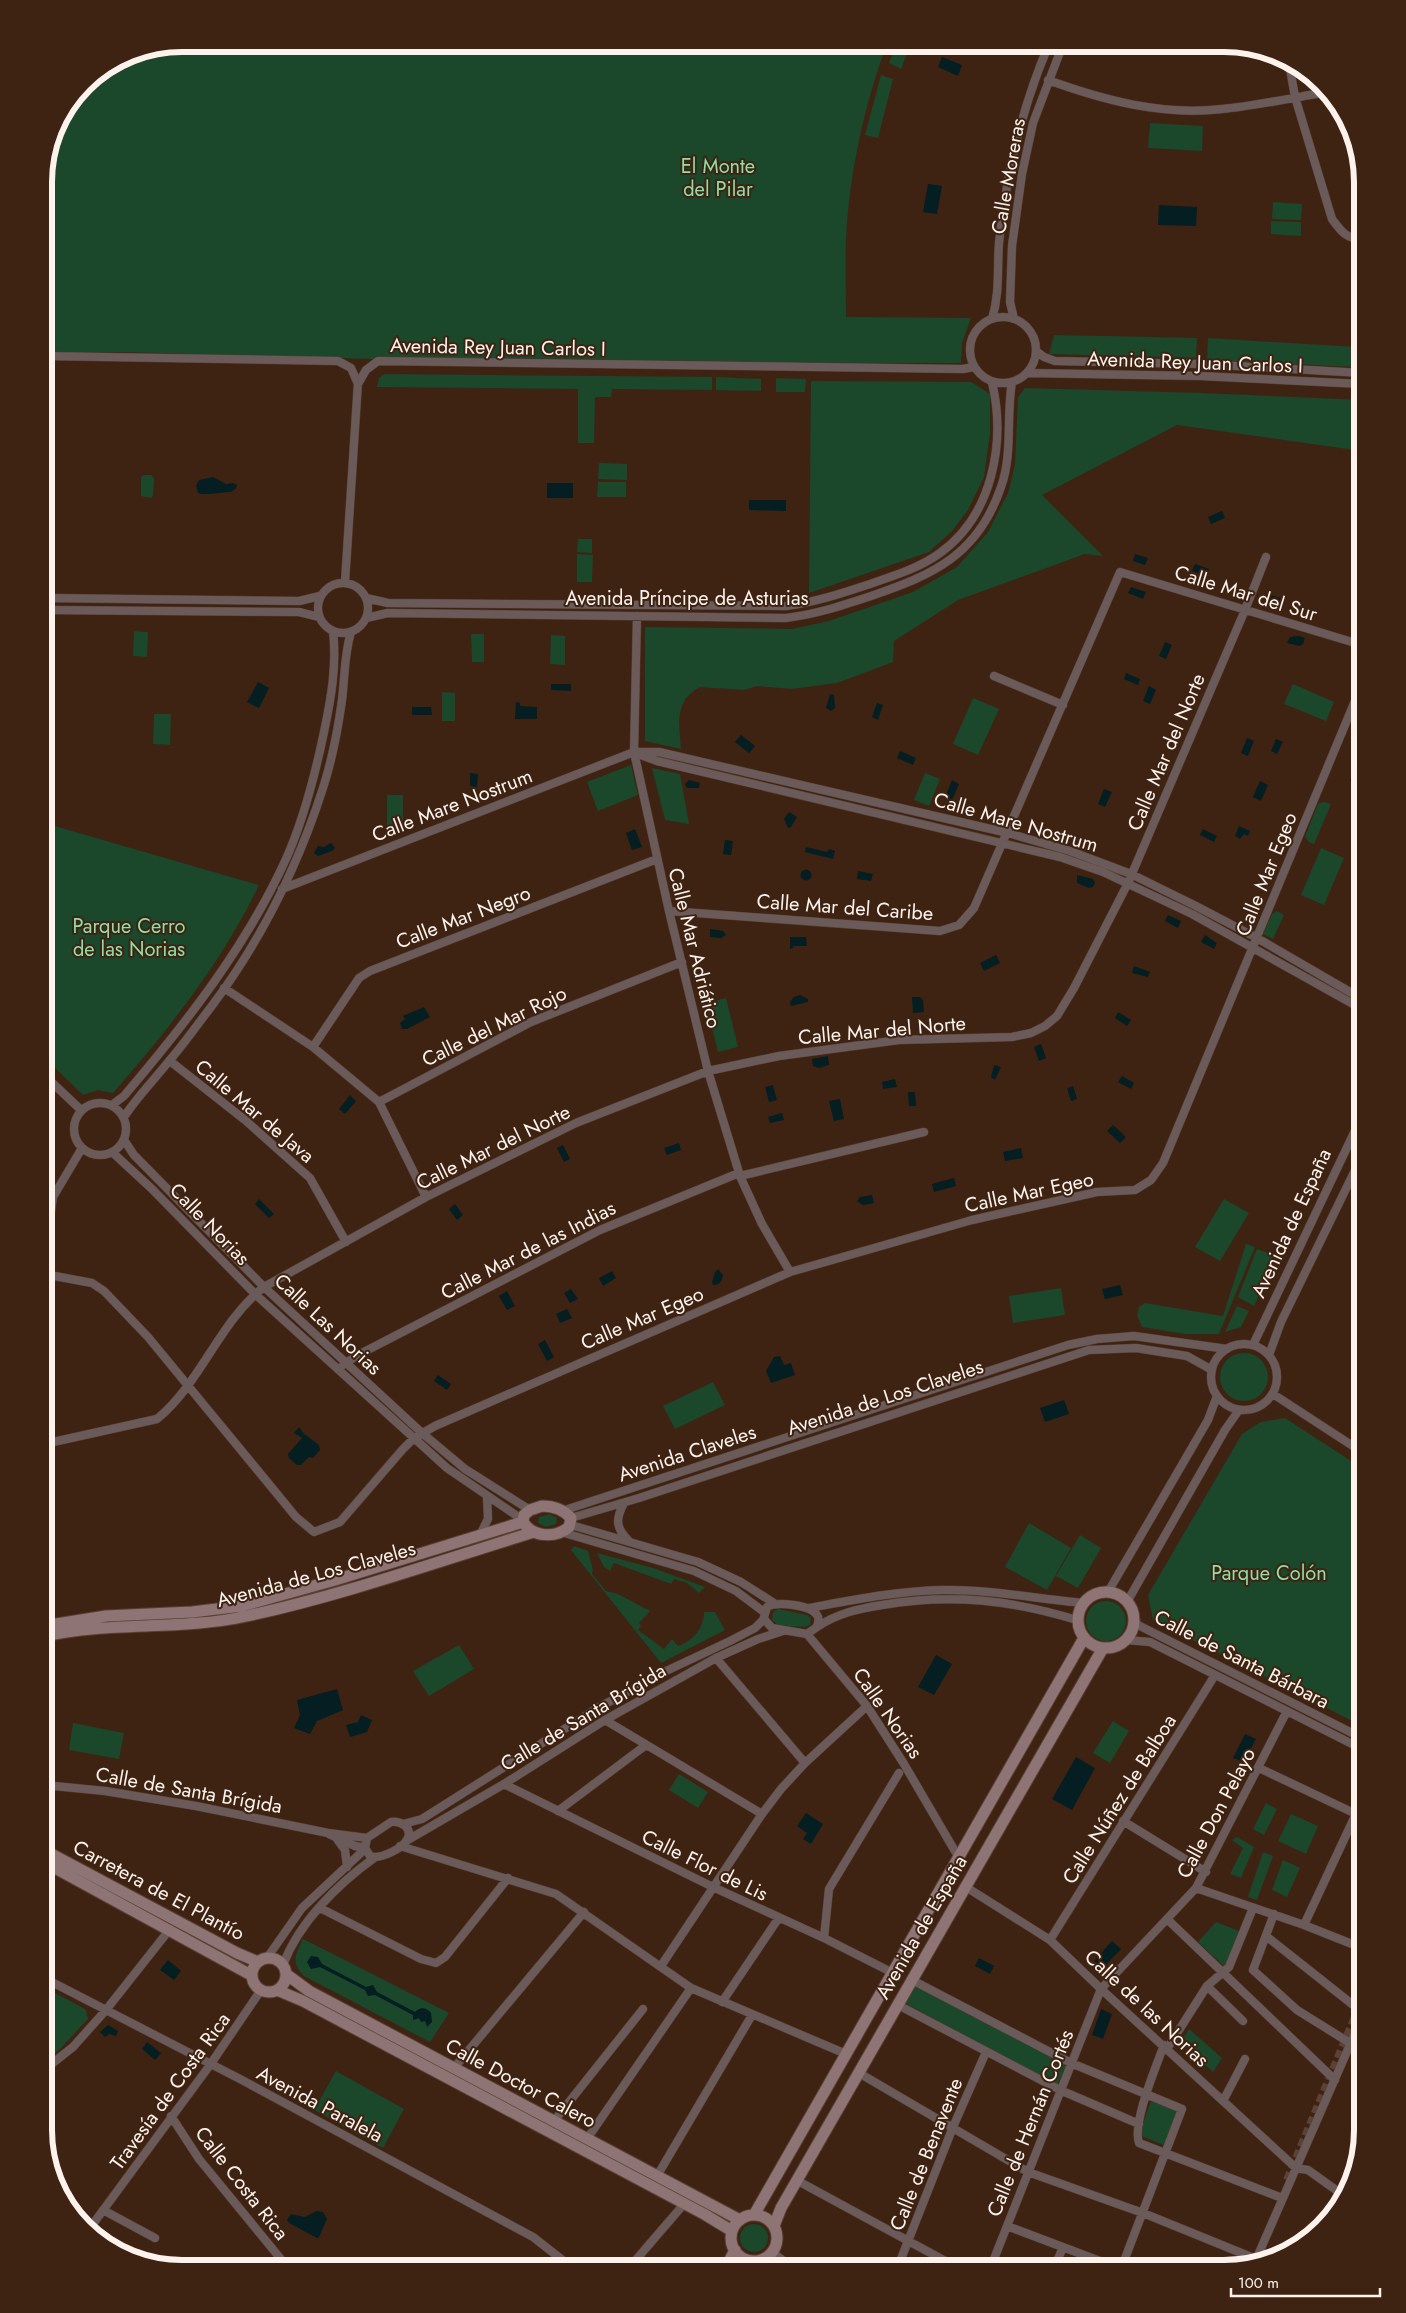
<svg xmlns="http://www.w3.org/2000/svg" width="1406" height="2313" viewBox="0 0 1406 2313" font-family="Jost,sans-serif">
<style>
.green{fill:#1b472b}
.water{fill:#041e21}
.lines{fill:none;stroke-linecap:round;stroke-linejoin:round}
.street-tunnel{stroke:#5b4234;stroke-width:8;stroke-dasharray:8 4;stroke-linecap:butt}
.street-casing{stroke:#594031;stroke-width:9}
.secondary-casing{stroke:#594031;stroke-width:13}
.street{stroke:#6b5a5a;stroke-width:8}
.secondary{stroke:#8e7474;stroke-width:11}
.labels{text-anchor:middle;stroke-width:4;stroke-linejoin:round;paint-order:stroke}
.park-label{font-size:20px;fill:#8fdfa7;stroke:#3e2313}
.street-label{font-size:20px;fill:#fdf2ec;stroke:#3e2313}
.rim{fill:none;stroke:#fdf2ec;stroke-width:6}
</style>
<rect width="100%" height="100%" fill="#3e2313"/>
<path class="green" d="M183 44H887C864 105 849 175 846 241 845 266 846 292 846 317L971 318 962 343 961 363H824L503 358 373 359 121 352 44 353V174L54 129 85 84 130 54Z
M897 44H911L901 69 889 63Z
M881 75 893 79 878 138 865 135Z
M1150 123 1203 126 1202 151 1148 148Z
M1273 202 1302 204 1301 220 1272 219Z
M1271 221 1301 222V236L1271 234Z
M1054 335 1197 338 1196 358 1049 354Z
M1208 338 1356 347 1355 367 1207 360Z
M385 374 712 377V390L612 389 611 397H595L594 443H578V389L377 387 379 378Z
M716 377 761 379V391L716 390Z
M776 378 806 379 805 392H776Z
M811 381 971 382 990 394V433L984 477 968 510 952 531 929 552 809 593Z
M1025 388 1201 393 1362 400V451L1177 425 1042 495 1103 556 1085 554 958 600 894 641 893 662 837 683 791 689 757 686 744 690 700 687C674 701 679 724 681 749L645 741V627L792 629 829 621 913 592 957 567 988 532 1008 493 1015 465 1018 397Z
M599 463 627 464V480L598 479Z
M143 475H151L154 478 153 496 151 498 141 496V478Z
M598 482H626V497H597Z
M578 539H592V553L577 552Z
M577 554 593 555 592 582H577Z
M134 631 148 632 147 657 133 656Z
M471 634H484V662H472Z
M551 635 565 636V665L550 664Z
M1293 684 1334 702 1326 721 1284 704Z
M442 692 455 693V721H442Z
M973 698 999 709 978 755 953 744Z
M154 714H171L170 745 153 744Z
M631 765 638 795 598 811 587 782Z
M652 768 680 774 689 824 665 820Z
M925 773 940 779 929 806 914 800Z
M387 795H403V826H387Z
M1324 802 1331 804 1314 844 1309 842 1305 837 1318 804Z
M44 823 259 885C222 962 169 1029 113 1093L98 1090 83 1095 44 1057V1004L49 989H44Z
M1321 848 1344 858 1324 905 1301 895Z
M1277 911 1284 915 1273 939 1263 934 1272 914Z
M726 998 738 1047 718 1052 706 1003Z
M1224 1199 1249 1213 1220 1261 1195 1247Z
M1246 1244 1255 1247 1219 1334H1185L1142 1327 1137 1315 1139 1307 1145 1303 1223 1316Z
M1257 1249 1277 1256 1254 1306 1238 1297Z
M1061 1288 1065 1315 1013 1323 1009 1296Z
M1237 1306 1249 1311 1241 1327 1225 1332Z
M1220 1377a24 24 0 1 1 48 0a24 24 0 1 1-48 0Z
M713 1382 725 1405 675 1429 663 1406Z
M1285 1418 1362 1468V1726L1153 1620 1148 1595 1242 1434 1261 1422Z
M549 1514 557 1518 556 1524 546 1527 538 1523 539 1517Z
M1029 1523 1071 1548 1047 1590 1005 1567Z
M1080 1535 1101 1548 1078 1588 1056 1576Z
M574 1546 588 1551 593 1570 592 1574 606 1591 618 1594 650 1611 639 1623 641 1626 638 1630 664 1649 672 1639 678 1646C693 1641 704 1628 704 1612H715L725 1630 661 1663 571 1550Z
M597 1553 653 1568 705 1587 699 1593 687 1583 674 1579 671 1584 614 1563 610 1571 604 1567Z
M1086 1621a20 20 0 1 1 40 0a20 20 0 1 1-40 0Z
M778 1609 807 1615 811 1619 810 1625C803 1629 787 1625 778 1625L772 1620 773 1612Z
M459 1645 474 1669 429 1696 413 1671Z
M1113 1721 1129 1731 1110 1763 1093 1753Z
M73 1723 124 1733 119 1759 69 1750Z
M679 1774 708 1792 698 1808 669 1790Z
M1266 1803 1277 1809 1264 1835 1253 1829Z
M1291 1814 1318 1826 1306 1854 1278 1841Z
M1237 1837 1254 1847 1241 1878 1230 1874 1243 1848 1232 1840Z
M1263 1852 1273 1856 1257 1900 1248 1897Z
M1283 1860 1300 1868 1287 1897 1272 1890Z
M1216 1922 1239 1931 1228 1963 1224 1966 1198 1942Z
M303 1939 321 1948 449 2013 430 2042 304 1976C290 1963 296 1953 303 1939Z
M915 1984 1067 2064 1057 2086 905 2003Z
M44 1987 83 2008 86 2010 88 2019 60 2049 44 2061Z
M1189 2029 1222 2058 1213 2072 1186 2047 1184 2037Z
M336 2071 404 2109 383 2148 314 2110Z
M1151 2101 1177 2111 1164 2145 1139 2135Z
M740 2238a14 14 0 1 1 28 0a14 14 0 1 1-28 0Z"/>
<path class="water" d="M942 57 962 65 958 76 938 67Z
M928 184 942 186 937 214 923 212Z
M1159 205 1197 207 1196 226 1158 225Z
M213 477 226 484 233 483 237 485 236 488 231 492C222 492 204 496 198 493L196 486 199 480Z
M547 483H573V498H547Z
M749 500H786V511L749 510Z
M1222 511 1225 518 1211 524 1208 517Z
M1135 554 1148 558 1145 565 1133 561Z
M1195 564 1209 569 1206 576 1192 571Z
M1131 587 1146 592 1143 599 1128 593Z
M1271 595 1285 600 1282 606 1269 602Z
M1299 636 1305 638 1303 644 1300 646 1287 643 1290 637Z
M1165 642 1172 645 1166 659 1159 656Z
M1126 673 1140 679 1138 685 1124 679Z
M258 682 269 688 259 708 247 702Z
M551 684H571V691L551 690Z
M1149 686 1156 690 1150 704 1143 701Z
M830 694 834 695 835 708 831 711 826 708Z
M516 702 520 703V706L537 707V719H515Z
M877 703 883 705 878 720 872 717Z
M412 707H431L432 715H412Z
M741 735 755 746 749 753 735 742Z
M1247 738 1254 741 1248 756 1241 753Z
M1276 739 1283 742 1277 754 1271 751Z
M900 751 916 758 913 765 897 758Z
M1362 770V793L1357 791 1359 785 1350 781 1353 773Z
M470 773 478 774 477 787 470 786Z
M689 780 700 783 699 788H687L685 784Z
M952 780 959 784 952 800 945 797Z
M1260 781 1268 785 1261 801 1253 797Z
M1104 789 1112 792 1105 807 1098 804Z
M789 812 797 817 791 827 788 828 784 819Z
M1239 826 1250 831 1248 836 1244 834 1240 839 1235 836Z
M635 829 642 847 632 850 626 833Z
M1203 829 1217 836 1214 842 1200 835Z
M725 840 733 841 731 855 723 854Z
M331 843 335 848 332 851 318 856 314 853 318 846 324 847Z
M806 847 827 852 829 849 835 851 833 859 805 852Z
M800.5 875a5.5 5.5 0 1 1 11 0a5.5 5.5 0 1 1-11 0Z
M858 871 873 874 871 881 857 879Z
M1077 875 1093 879 1095 883 1093 887 1089 888 1077 883Z
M1168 915 1181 921 1178 928 1165 921Z
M710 929 723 931 726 935 721 938 710 937Z
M1205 935 1217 943 1214 949 1201 942Z
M790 937H806L807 946H794L793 948 790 949Z
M996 955 1000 963 984 971 980 963Z
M1134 966 1150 972 1148 977 1132 973Z
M800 995 808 999V1002L791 1006 790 1002 794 997Z
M912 997H920L923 1000 924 1012 913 1013Z
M424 1007 430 1017 407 1029H402L400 1023 405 1019 403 1016Z
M1118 1012 1131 1020 1127 1026 1115 1018Z
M1041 1044 1046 1058 1039 1061 1034 1047Z
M828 1056 829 1065 819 1068 813 1066 812 1059Z
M994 1065 1001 1067 995 1080 991 1077Z
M1122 1076 1134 1083 1131 1089 1118 1082Z
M895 1079 897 1087 883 1089 882 1082Z
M773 1085 777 1100 769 1102 765 1087Z
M1073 1086 1077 1099 1071 1101 1067 1088Z
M908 1092H915L916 1106H909Z
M350 1095 356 1101 345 1114 339 1109Z
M840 1099 844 1119 834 1121 829 1101Z
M782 1113 784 1120 770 1123 768 1117Z
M1113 1125 1126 1137 1120 1143 1107 1131Z
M679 1143 681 1150 667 1155 664 1148Z
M563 1145 570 1159 564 1162 557 1148Z
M1021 1148 1023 1158 1005 1161 1003 1152Z
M954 1178 956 1186 934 1192 932 1184Z
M872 1195 874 1203 863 1205 857 1201 860 1197Z
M259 1199 274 1214 269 1218 255 1204Z
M455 1204 463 1215 457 1220 449 1209Z
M718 1269 723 1275C722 1281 720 1285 713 1285L712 1282 715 1272Z
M612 1271 616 1278 603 1286 599 1278Z
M1120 1285 1123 1295 1105 1299 1102 1289Z
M571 1289 578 1299 570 1303 564 1293Z
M507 1291 515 1306 507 1310 499 1296Z
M567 1309 572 1318 560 1323 556 1314Z
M545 1340 554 1357 547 1361 538 1344Z
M780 1356 784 1365 791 1363 795 1375 771 1383 766 1371 774 1357Z
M438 1375 451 1384 447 1390 434 1381Z
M1064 1400 1069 1414 1045 1422 1040 1408Z
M299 1427 303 1433 319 1445 320 1450 313 1458 309 1457 301 1465H297L289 1458 288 1454 302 1438 294 1433Z
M936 1655 952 1664 934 1695 918 1687Z
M337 1689 343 1710 317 1721 310 1734 294 1728 300 1715 297 1700Z
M361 1715 372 1720 367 1732 350 1737 346 1725 358 1722Z
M1245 1734 1256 1739 1245 1760 1241 1761 1233 1758Z
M1076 1757 1095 1768 1072 1810 1052 1799Z
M806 1813 823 1824 811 1844 803 1839 807 1833 797 1826Z
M1112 1941 1121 1949 1102 1969 1094 1961Z
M311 1956 318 1957 322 1964 366 1987 373 1985 377 1992 415 2012C420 2007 426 2007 431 2013L432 2022 427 2027 425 2021 421 2022 419 2018 413 2020V2015L375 1995 368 1996 365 1990 320 1967 311 1969 307 1962Z
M979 1958 994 1966 990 1974 975 1966Z
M168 1960 181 1971 174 1980 160 1970Z
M1101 2009 1112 2014 1103 2039 1092 2035Z
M108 2025 118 2031 116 2036 109 2034 105 2037 100 2032Z
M147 2042 161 2053 155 2060 142 2049Z
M317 2211 323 2212 327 2219 319 2237 317 2238 289 2223 287 2220 291 2214 305 2217Z"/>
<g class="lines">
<path class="street-tunnel" d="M1287 2180 1362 2000"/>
<defs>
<path id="street" d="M1289 63 1295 97 1332 219C1341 231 1346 239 1362 239
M1048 80C1103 100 1162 116 1222 109 1256 106 1289 98 1323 93
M970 350a33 33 0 1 1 66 0a33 33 0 1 1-66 0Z
M992 319C1000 293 997 269 999 243 1006 175 1022 107 1049 44
M1014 319 1010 302 1012 246 1022 174 1033 123 1063 44
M1036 351 1044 357 1055 361 1201 364 1362 373
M44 356 338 361 351 368 358 384
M1027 373 1200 376 1362 384
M358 384 366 370 378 361 963 369 974 367
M345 582 358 382
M318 608a25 25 0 1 1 50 0a25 25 0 1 1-50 0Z
M44 598 299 601 320 596
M366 598 388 603 786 606C815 602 840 594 867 585 892 576 918 569 940 553 993 515 1006 442 992 382
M44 610 299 612 319 617
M637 616 634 752 669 911 708 1071 740 1176 762 1224 790 1272
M366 618 388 613 786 618C817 614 841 606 871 596 933 575 978 555 1001 487 1013 454 1006 416 1012 382
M994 676 1063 705
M638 754 657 761 1060 857 1103 872 1192 914 1362 1009
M282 889 634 752H659L1008 833 1070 851 1131 874 1196 906 1257 938 1362 999
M669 911 940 931 959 925 974 908 1120 572 1362 645
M224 988 313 1047 379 1102 426 1197
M313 1047 359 978 370 971 657 859
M170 1061 245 1120 310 1178 346 1242
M44 1075 81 1110
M379 1102 531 1022 682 962
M74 1129a26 26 0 1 1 52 0a26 26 0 1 1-52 0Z
M112 1105 124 1096C186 1023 246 947 286 859 304 819 315 775 324 732 331 699 337 665 333 631
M124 1117C137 1097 154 1080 169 1061 184 1044 197 1025 211 1007 260 942 298 866 323 788 332 760 338 729 342 700 345 676 344 655 351 632
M124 1140 134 1155 264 1287 422 1433 465 1469 530 1510
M112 1152 152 1189 255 1294 447 1468 523 1520
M740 1176 924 1132
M44 1258 53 1197 82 1148
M44 1274 92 1283 104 1291 148 1337 296 1517 314 1532 340 1522 403 1449 414 1438 435 1426 790 1272 972 1220 1097 1192 1135 1190 1151 1180 1163 1163 1362 684
M1211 1377a33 33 0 1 1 66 0a33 33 0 1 1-66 0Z
M1253 1345 1362 1116
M1269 1355 1281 1322 1362 1156
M343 1365 358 1355 600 1230 739 1173
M1273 1394 1362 1452
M44 1444 157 1419C201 1383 219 1322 264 1287L426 1197 576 1123 708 1071 779 1056 899 1040 1012 1037 1031 1033 1045 1026 1057 1016 1074 988 1128 883 1245 610 1266 557
M624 1503C616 1518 615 1527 628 1540
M562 1511 1068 1345 1097 1339 1134 1336 1227 1349
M571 1518 639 1498 1089 1350 1136 1348 1187 1356 1212 1370
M571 1525 698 1562 741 1582 774 1603
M561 1532 694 1571 736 1591 764 1612
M480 1535 488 1519 487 1497
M1108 1592 1208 1420 1217 1396
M1127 1602 1225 1430 1239 1410
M809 1608C853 1600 897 1591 942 1590 990 1589 1036 1599 1083 1603
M764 1617 767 1607C777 1601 811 1605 817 1615 820 1619 818 1622 817 1627L807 1634
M764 1619 772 1628 807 1634 867 1706 904 1764 959 1858
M1134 1623 1362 1738
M817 1627C838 1613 858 1609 882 1605 951 1593 1011 1600 1077 1620
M1126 1640 1150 1642 1362 1749
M716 1658 805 1763
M605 1720 762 1814
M1259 1768 1356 1814
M504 1784 713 1887 824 1938 893 1973
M44 1788 54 1786 105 1791 196 1806 328 1833 367 1838
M558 1811 646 1745
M1123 1821 1206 1872
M391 1822C401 1821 412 1827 408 1838 404 1848 380 1860 370 1856L365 1848 367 1838Z
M403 1824 422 1819 596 1709 664 1672 730 1641 755 1628 764 1619
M329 1834 355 1846 365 1848
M337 1839 345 1850 347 1867
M406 1841 504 1784 605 1720 716 1658 758 1639 783 1631
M400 1846 556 1894 691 1988 846 2054
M966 1887 1050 1940 1101 1989 1296 2168 1308 2170 1343 2195
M1196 1888 1304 1925 1362 1948
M320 1908 421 1959 436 1963 445 1957 508 1878
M1274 1914 1253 1970 1297 2010 1350 2043
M1167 1919 1335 2080
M1304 1925 1362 1801
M1266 1936 1362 2012
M824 1938 829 1889 899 1773
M1050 1940 1215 1675
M267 1958 302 1908 365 1849
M283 1965C299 1922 338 1884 374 1858
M661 1966 762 1814 781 1789 805 1763 867 1706
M44 1978 240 2079 533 2237 574 2269
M912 1980 1071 2063 1182 2109 1121 2269
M1207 1986 1243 2021
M722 2002 778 1919
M898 2005 1060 2090 1139 2124
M1352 2040 1362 2041
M1164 2045C1156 2067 1132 2123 1139 2143L1282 2198
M1167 2049 1207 1986 1229 1967 1253 1908
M454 2068 584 1912
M44 2070 73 2047 106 2010 170 1929
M859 2073 1028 2172 1143 2213 1261 2261
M1223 2101 1245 2059
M171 2116 199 2159 289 2269
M554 2121 643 2009
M587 2139 691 1988
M657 2176 752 2015
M798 2181 960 2269
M103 2210 155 2238
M1007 2226 1121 2269
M90 2228 210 2065 261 1990
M772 2252 794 2269
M1255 2262 1362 2017
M628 2269 684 2204
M897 2269 953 2127 986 2052
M990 2269 1101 1989 1196 1888 1287 1711
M1054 2269 1063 2247"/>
<path id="secondary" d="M542 1506C554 1506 563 1509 571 1518L569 1527C556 1538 533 1538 523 1522L524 1515 530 1510Z
M1078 1620a28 28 0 1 1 56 0a28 28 0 1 1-56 0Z
M44 1626 106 1616 192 1612 242 1606 335 1580 523 1522
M44 1636C111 1621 180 1631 247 1616 344 1595 439 1561 534 1532
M44 1850 237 1953 258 1962
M44 1862 251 1975
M252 1975a17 17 0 1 1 34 0a17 17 0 1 1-34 0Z
M286 1974 309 1991 740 2220
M277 1990 303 2001 704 2214 732 2231
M754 2215 1084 1638
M731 2238a23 23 0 1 1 46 0a23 23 0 1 1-46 0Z
M774 2226 781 2208 1103 1648
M725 2269 735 2250"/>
</defs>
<use href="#street" class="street-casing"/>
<use href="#secondary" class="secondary-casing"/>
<use href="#street" class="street"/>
<use href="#secondary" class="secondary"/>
</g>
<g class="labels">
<g class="park-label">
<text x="718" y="173">El Monte<tspan x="718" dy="23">del Pilar</tspan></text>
<text x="129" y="933">Parque Cerro<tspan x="129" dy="23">de las Norias</tspan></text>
<text x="1269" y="1580">Parque Colón</text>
</g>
<g class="street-label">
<text transform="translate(1008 176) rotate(-80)" y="7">Calle Moreras</text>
<text transform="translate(498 347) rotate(1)" y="7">Avenida Rey Juan Carlos I</text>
<text transform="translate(1195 362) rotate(2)" y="7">Avenida Rey Juan Carlos I</text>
<text transform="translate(1246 593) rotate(17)" y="7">Calle Mar del Sur</text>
<text x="687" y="605">Avenida Príncipe de Asturias</text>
<text transform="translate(1166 752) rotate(-67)" y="7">Calle Mar del Norte</text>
<text transform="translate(452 805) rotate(-21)" y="7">Calle Mare Nostrum</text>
<text transform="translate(1016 822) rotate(16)" y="7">Calle Mare Nostrum</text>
<text transform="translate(1266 874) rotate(-68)" y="7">Calle Mar Egeo</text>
<text transform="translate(845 907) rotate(4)" y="7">Calle Mar del Caribe</text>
<text transform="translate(463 917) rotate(-21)" y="7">Calle Mar Negro</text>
<text transform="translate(695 948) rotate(76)" y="7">Calle Mar Adriático</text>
<text transform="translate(494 1026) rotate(-26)" y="7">Calle del Mar Rojo</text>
<text transform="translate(882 1030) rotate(-5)" y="7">Calle Mar del Norte</text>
<text transform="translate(255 1111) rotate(40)" y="7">Calle Mar de Java</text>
<text transform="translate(493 1147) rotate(-26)" y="7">Calle Mar del Norte</text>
<text transform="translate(1029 1192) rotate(-12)" y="7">Calle Mar Egeo</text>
<text transform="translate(1291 1223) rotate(-65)" y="7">Avenida de España</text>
<text transform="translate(210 1224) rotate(46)" y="7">Calle Norias</text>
<text transform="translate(528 1250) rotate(-27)" y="7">Calle Mar de las Indias</text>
<text transform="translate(642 1318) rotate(-23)" y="7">Calle Mar Egeo</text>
<text transform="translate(328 1324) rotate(43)" y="7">Calle Las Norias</text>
<text transform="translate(885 1397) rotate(-18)" y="7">Avenida de Los Claveles</text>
<text transform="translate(687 1453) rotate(-18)" y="7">Avenida Claveles</text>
<text transform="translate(316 1574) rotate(-15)" y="7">Avenida de Los Claveles</text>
<text transform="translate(1242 1659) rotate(27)" y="7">Calle de Santa Bárbara</text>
<text transform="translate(888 1713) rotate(55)" y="7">Calle Norias</text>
<text transform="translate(583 1717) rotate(-31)" y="7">Calle de Santa Brígida</text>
<text transform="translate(189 1790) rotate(10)" y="7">Calle de Santa Brígida</text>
<text transform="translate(1119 1799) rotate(-58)" y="7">Calle Núñez de Balboa</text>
<text transform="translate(1216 1813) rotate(-62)" y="7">Calle Don Pelayo</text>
<text transform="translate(705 1865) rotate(26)" y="7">Calle Flor de Lis</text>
<text transform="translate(159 1890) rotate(28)" y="7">Carretera de El Plantío</text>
<text transform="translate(921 1927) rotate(-60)" y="7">Avenida de España</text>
<text transform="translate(1147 2008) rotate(43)" y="7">Calle de las Norias</text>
<text transform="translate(521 2083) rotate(28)" y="7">Calle Doctor Calero</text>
<text transform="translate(170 2091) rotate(-54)" y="7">Travesía de Costa Rica</text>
<text transform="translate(320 2104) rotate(28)" y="7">Avenida Paralela</text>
<text transform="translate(1030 2123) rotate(-68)" y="7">Calle de Hernán Cortés</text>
<text transform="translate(926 2154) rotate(-68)" y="7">Calle de Benavente</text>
<text transform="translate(242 2183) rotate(52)" y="7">Calle Costa Rica</text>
</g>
</g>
<path d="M0 0H1406V2313H0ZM182 52H1224A130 130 0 0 1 1354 182V2130A130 130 0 0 1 1224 2260H182A130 130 0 0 1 52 2130V182A130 130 0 0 1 182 52Z" fill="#3e2313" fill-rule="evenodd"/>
<path class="rim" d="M182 52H1224A130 130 0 0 1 1354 182V2130A130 130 0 0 1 1224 2260H182A130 130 0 0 1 52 2130V182A130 130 0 0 1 182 52Z"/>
<path d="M1231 2288v8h149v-8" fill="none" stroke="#fdf2ec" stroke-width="2.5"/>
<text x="1238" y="2288" font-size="15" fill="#fdf2ec" stroke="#3e2313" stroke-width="4" paint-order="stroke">100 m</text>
</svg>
